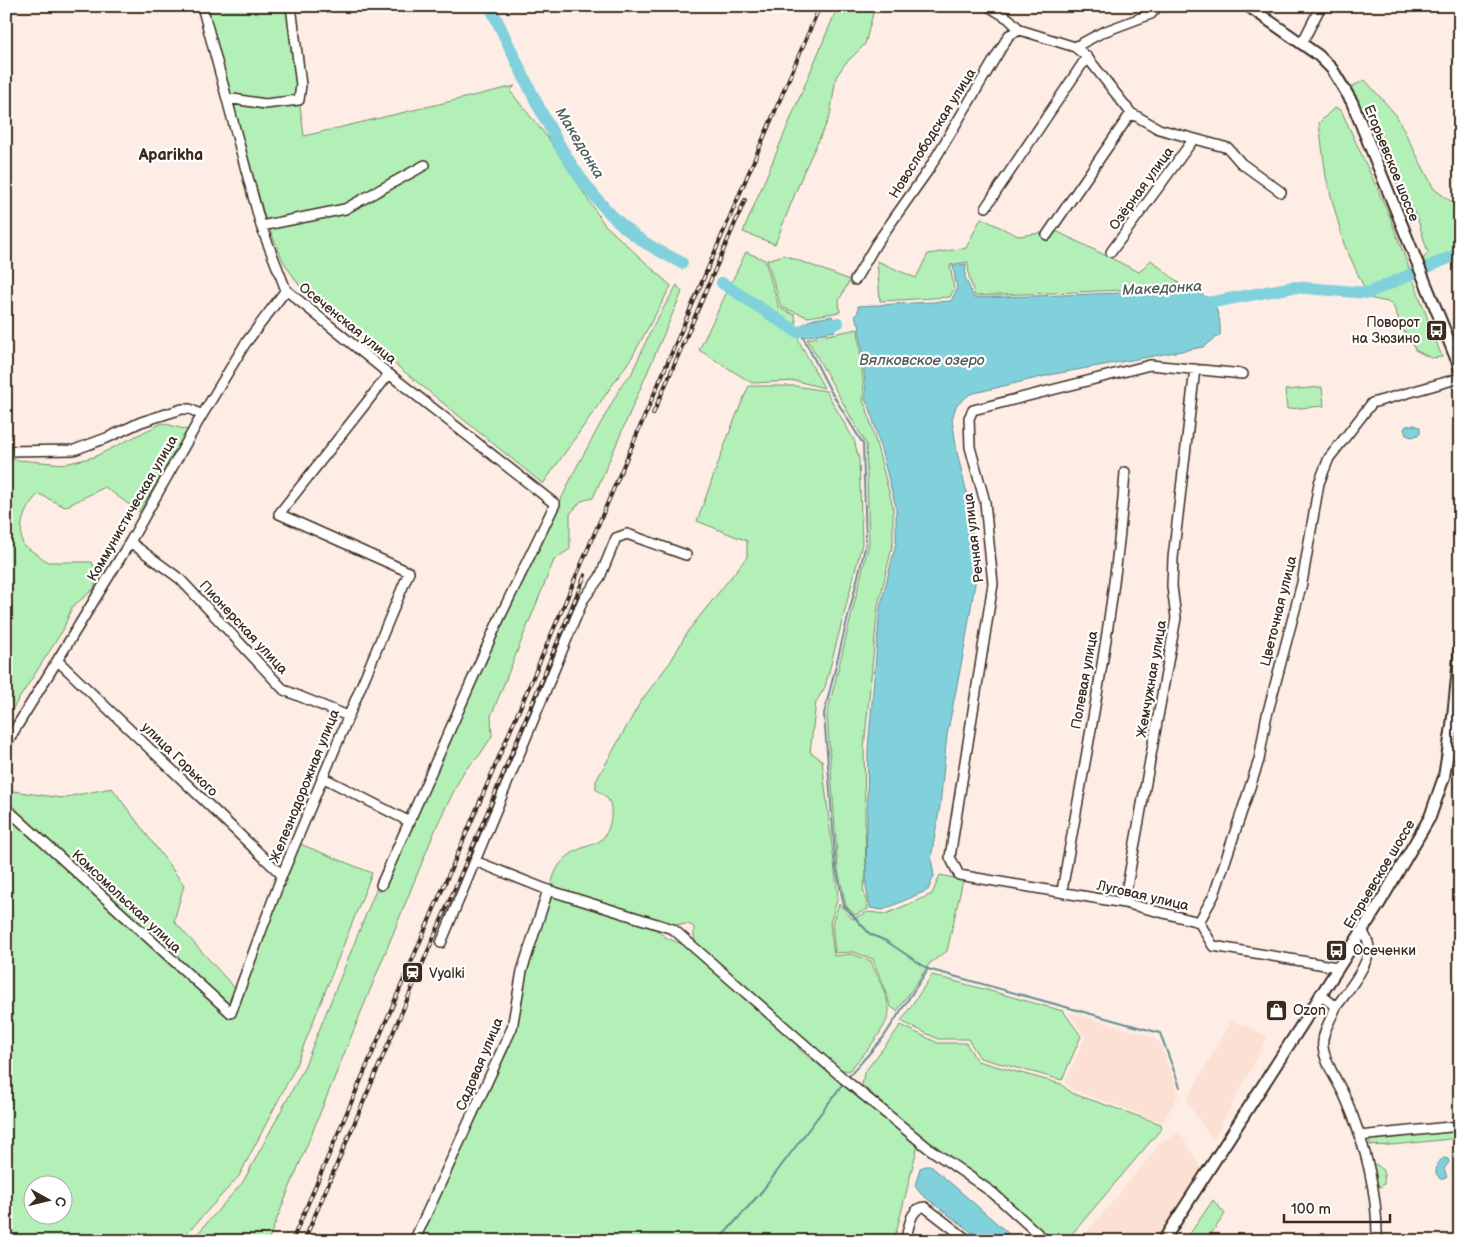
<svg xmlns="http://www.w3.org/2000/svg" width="1466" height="1247" viewBox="0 0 1466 1247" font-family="'Balsamiq Sans',sans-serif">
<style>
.built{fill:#fce0d3}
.green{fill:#b2f0b7;stroke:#768d6a;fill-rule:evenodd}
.water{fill:#81d1dc;stroke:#658e90}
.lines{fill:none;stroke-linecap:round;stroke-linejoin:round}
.stream{stroke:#658e90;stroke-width:2}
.river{stroke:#81d1dc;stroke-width:12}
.minor-casing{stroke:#3b2a1e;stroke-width:12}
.major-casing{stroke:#3b2a1e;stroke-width:14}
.minor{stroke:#fff;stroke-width:9}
.major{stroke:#fff;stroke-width:10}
.rail-casing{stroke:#3b2a1e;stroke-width:4}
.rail{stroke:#fff;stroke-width:2;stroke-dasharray:5.5;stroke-linecap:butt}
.labels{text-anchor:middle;stroke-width:4.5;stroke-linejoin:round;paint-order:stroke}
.street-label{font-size:14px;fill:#3b2a1e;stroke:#fff}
.poi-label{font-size:14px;fill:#3b2a1e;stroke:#fff;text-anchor:start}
.water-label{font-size:15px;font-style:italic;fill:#505c57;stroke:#fff}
.quarter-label{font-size:16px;font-weight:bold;fill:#3b2a1e;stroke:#fff}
</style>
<rect width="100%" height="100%" fill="#fdede5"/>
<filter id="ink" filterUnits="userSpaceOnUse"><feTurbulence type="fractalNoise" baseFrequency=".02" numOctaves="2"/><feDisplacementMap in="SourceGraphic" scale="10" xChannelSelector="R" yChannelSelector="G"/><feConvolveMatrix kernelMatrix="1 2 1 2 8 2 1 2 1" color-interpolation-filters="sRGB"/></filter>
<g filter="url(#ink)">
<path class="built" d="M1068 1012 1145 1034 1159 1041 1179 1094 1163 1122 1072 1090 1065 1082 1085 1037Z
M1232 1020 1268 1036 1213 1141 1186 1101Z
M1180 1132 1202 1171 1156 1241H1080L1160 1144Z"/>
<path class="green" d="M206 6H287L304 136 515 86 510 91 548 138 604 224 671 286 632 357 543 484 301 288 283 261 265 218Z
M838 6H875L865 44 844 65 836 77 830 116 804 171 775 244 743 232Z
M1365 80 1396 115 1434 189 1460 208V247L1426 264 1423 259 1428 253 1417 217 1380 154 1351 87Z
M1334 108 1341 110 1388 212 1442 357 1431 358 1415 350 1409 335 1399 329 1398 317 1392 303 1369 298 1344 244 1326 177 1319 123Z
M981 218 1018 236 1056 231 1139 272 1151 260 1179 283 1149 289 975 296 969 277 968 262 950 265 954 289 950 297 880 301 877 261 916 278 928 254 966 248Z
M746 252 765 260 779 308 795 315 799 341 824 388 797 381 752 383 699 350Z
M784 255 850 280 839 300 840 312 808 317 781 307 767 260Z
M677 285 682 292 593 498 581 501 570 514V549L554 560 491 716 492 736 479 756 464 771 438 823 268 1241H191L243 1182 303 1070 405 818 488 655 575 470 624 381 631 375 653 326Z
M858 329 864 391 863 401 867 409 893 507V543L878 606 864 748 866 876 863 888 868 909 855 915 846 906 838 869 827 715 869 543 866 444 807 339Z
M749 386H796L826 391 854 440 859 459 862 544 825 687 816 702 810 752 822 760 838 897 830 923 834 956 852 954 871 961C876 974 888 997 889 1009 890 1027 860 1058 849 1071L838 1069 694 943V927L688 924 671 925 552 886C553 866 568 853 585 847 591 845 597 844 602 839 611 830 616 805 605 796 602 793 599 792 596 789V781L641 701 671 661 688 631 747 557V541L697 521C714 476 729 429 749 386Z
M1322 387 1324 406 1287 409 1285 390Z
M162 423 188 430 139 512 105 487 65 507 39 494C24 507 18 526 23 545L48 562H92L98 576 94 589 72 607 63 630 6 719V459L65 464 94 457Z
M112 788 184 885 174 921 241 995 300 844 372 873 294 1070 239 1176 180 1241H6V790L61 798ZM32 1184H62V1214H32Z
M940 875 963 880 947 951 930 963 897 1011 891 1007 873 959 853 952 835 953 832 923 839 904 852 919 868 912 886 914 932 894Z
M554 896 655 929 667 938 686 946 796 1040 799 1049 918 1145 894 1241H420L516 1029 526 971 548 904Z
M932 975 1063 1011 1081 1036 1062 1080 980 1058 968 1039H938L901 1021Z
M901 1025 938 1043H966L977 1061 1061 1084 1071 1093 1161 1124 1162 1128 1066 1241H1052L1012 1203 917 1134 862 1085 864 1073Z
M1460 1131V1138C1446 1139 1376 1148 1370 1145V1140L1375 1137Z
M1375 1164C1384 1168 1385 1175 1384 1184L1380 1187 1375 1184 1372 1167Z
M1213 1200 1225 1214 1206 1241H1185Z"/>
<path class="water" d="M966 264 965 277 974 298 1150 292C1158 291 1169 286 1177 287 1206 291 1222 303 1220 335L1203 347 1054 374 970 394 956 406 952 419 957 452 967 494 977 571 964 650 947 735 940 806 931 858 934 876 928 890 883 910 870 908 866 887 868 749 880 608 896 543V507L870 408 865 400 866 392 859 323 857 322 855 315 858 313V306L951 301 957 289 953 266Z
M832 316 833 320 837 319 839 326 834 327 835 331 803 337 797 332C804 318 817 319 832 316Z
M1414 425 1420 427V434L1412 437 1406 435 1404 429 1406 426Z
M1444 1158 1448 1159 1449 1162 1444 1169 1447 1177 1444 1179H1440L1436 1173 1437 1163Z
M926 1166H931L1008 1233 1006 1241H983L921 1194 915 1186 920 1168Z"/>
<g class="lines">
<path class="stream" d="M803 337 830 390 863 444 866 544 824 714 836 868 844 906 870 934 886 941 928 969 1160 1033 1180 1087
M850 1075 883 1038 928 969
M718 1241 763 1190 842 1085"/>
<path class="river" d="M490 6C527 81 566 183 633 234 647 246 666 254 682 263
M722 283 797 332 838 323
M1197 303 1213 302 1293 287 1368 293 1460 253"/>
<defs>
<path id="minor" d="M202 6 261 226 286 290 389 374 555 504 500 617 381 885
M988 6 1009 19 1020 30
M1020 30 1075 47 1103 32 1151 14 1158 6
M1302 43 1321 6
M1075 47 1087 57 1131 113 1159 129 1228 148 1241 163 1281 192
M227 98 265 104 299 100 301 85 291 6
M986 207 1087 57
M261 226 345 209 425 165
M1047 235 1131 113
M1111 252 1193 140
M855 280 876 244 929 169 1009 35 1020 30
M1243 374 1150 365 973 410 969 418 970 447 985 502 993 584 950 857 959 875 1124 903 1199 922 1213 946 1337 967
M6 451 74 450 109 437 141 422 182 409H190L202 415
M130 542 180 579 284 690 348 716
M59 662 282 875
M6 744 130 542 198 422 245 344 286 290
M322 777 410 822
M6 808 231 1013 282 875 409 572 279 514 389 374
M475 861 548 890 673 929 844 1079 927 1147 993 1193 1046 1241
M1062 891C1086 752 1116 613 1125 472
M1124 903 1176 618 1172 586 1173 558 1195 369
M1199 922 1214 895 1259 760 1266 719 1302 583 1319 483 1329 458 1372 403 1460 378
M441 943 583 600 600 577 616 538 627 534 686 555
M1320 994 1336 1007C1331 1019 1321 1034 1323 1047 1325 1064 1339 1083 1346 1099 1365 1144 1378 1193 1377 1241
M1336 1007C1346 993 1369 965 1369 948 1369 941 1365 936 1362 930
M1359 1136 1460 1126
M414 1241 512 1028 522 971 548 890
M905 1241C909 1229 910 1207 925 1207L969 1241"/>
<path id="major" d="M1248 6 1318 55 1332 69 1352 102 1460 368
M1163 1241 1378 906 1430 817 1444 777 1452 726 1460 649"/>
</defs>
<use href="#minor" class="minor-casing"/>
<use href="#major" class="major-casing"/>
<use href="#minor" class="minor"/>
<use href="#major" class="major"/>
<defs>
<path id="rail" d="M653 414 745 200
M292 1241 820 6
M304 1241 487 813 585 575"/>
</defs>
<use href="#rail" class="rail-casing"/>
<use href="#rail" class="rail"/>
</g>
</g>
<defs>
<symbol id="bus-square" viewBox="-11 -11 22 22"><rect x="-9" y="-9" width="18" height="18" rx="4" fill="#3b2a1e" stroke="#fff"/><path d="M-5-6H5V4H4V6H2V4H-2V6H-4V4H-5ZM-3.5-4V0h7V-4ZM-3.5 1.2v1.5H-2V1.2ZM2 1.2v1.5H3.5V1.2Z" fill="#fff"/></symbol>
<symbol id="station-square" viewBox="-11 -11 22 22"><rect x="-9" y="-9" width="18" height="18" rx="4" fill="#3b2a1e" stroke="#fff"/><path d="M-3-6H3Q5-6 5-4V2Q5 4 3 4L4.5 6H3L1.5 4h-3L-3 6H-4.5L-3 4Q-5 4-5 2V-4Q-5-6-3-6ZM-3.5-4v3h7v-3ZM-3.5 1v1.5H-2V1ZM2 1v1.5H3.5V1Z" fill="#fff"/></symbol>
<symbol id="shop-square" viewBox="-11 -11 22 22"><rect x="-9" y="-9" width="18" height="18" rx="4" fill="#3b2a1e" stroke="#fff"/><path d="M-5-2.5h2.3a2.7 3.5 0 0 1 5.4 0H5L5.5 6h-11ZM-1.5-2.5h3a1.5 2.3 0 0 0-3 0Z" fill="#fff"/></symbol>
</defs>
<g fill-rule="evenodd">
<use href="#bus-square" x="1424" y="318" width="25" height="25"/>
<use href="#bus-square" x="1324" y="938" width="25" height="25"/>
<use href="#station-square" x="400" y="960" width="25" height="25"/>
<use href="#shop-square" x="1264" y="998" width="25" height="25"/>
</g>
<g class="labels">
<g class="street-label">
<text transform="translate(932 133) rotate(-58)" y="5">Новослободская улица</text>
<text transform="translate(1392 163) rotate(68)" y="5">Егорьевское шоссе</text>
<text transform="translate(1141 188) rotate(-54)" y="5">Озёрная улица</text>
<text transform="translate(348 323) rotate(39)" y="5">Осеченская улица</text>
<text transform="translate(132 508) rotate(-60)" y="5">Коммунистическая улица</text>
<text transform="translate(973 538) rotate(-97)" y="5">Речная улица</text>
<text transform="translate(1278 611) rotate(-76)" y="5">Цветочная улица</text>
<text transform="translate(244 627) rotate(47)" y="5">Пионерская улица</text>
<text transform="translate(1151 679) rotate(-80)" y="5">Жемчужная улица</text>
<text transform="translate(1084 680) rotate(-80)" y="5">Полевая улица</text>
<text transform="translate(180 759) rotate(44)" y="5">улица Горького</text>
<text transform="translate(304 786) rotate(-68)" y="5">Железнодорожная улица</text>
<text transform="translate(1379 874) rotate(-59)" y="5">Егорьевское шоссе</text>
<text transform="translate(1143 895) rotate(13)" y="5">Луговая улица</text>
<text transform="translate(127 901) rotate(43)" y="5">Комсомольская улица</text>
<text transform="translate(479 1064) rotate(-67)" y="5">Садовая улица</text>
</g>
<g class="poi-label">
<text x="1420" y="327" text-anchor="end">Поворот<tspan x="1420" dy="16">на Зюзино</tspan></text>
<text x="1353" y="955">Осеченки</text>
<text x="429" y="978">Vyalki</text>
<text x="1293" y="1015">Ozon</text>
</g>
<g class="water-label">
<text transform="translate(580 143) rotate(59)" y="5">Македонка</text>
<text transform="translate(1162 288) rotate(-3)" y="5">Македонка</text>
<text x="922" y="365">Вялковское озеро</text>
</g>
<g class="quarter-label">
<text x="171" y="160">Aparikha</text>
</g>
</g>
<rect width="1466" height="1247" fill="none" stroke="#fff" stroke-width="25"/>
<rect x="12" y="12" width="1441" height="1222" fill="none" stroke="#3b2a1e" stroke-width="2" filter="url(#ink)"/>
<g transform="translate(48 1200) rotate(98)"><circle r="24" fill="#ffffff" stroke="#b1aaa5"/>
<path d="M0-4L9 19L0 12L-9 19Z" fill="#3b2a1e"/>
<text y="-8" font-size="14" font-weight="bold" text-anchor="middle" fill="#3b2a1e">С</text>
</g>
<path d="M1284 1214v8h106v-8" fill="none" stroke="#3b2a1e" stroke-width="2.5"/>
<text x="1291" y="1214" font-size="15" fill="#3b2a1e" stroke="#ffffff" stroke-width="4" paint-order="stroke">100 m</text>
</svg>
